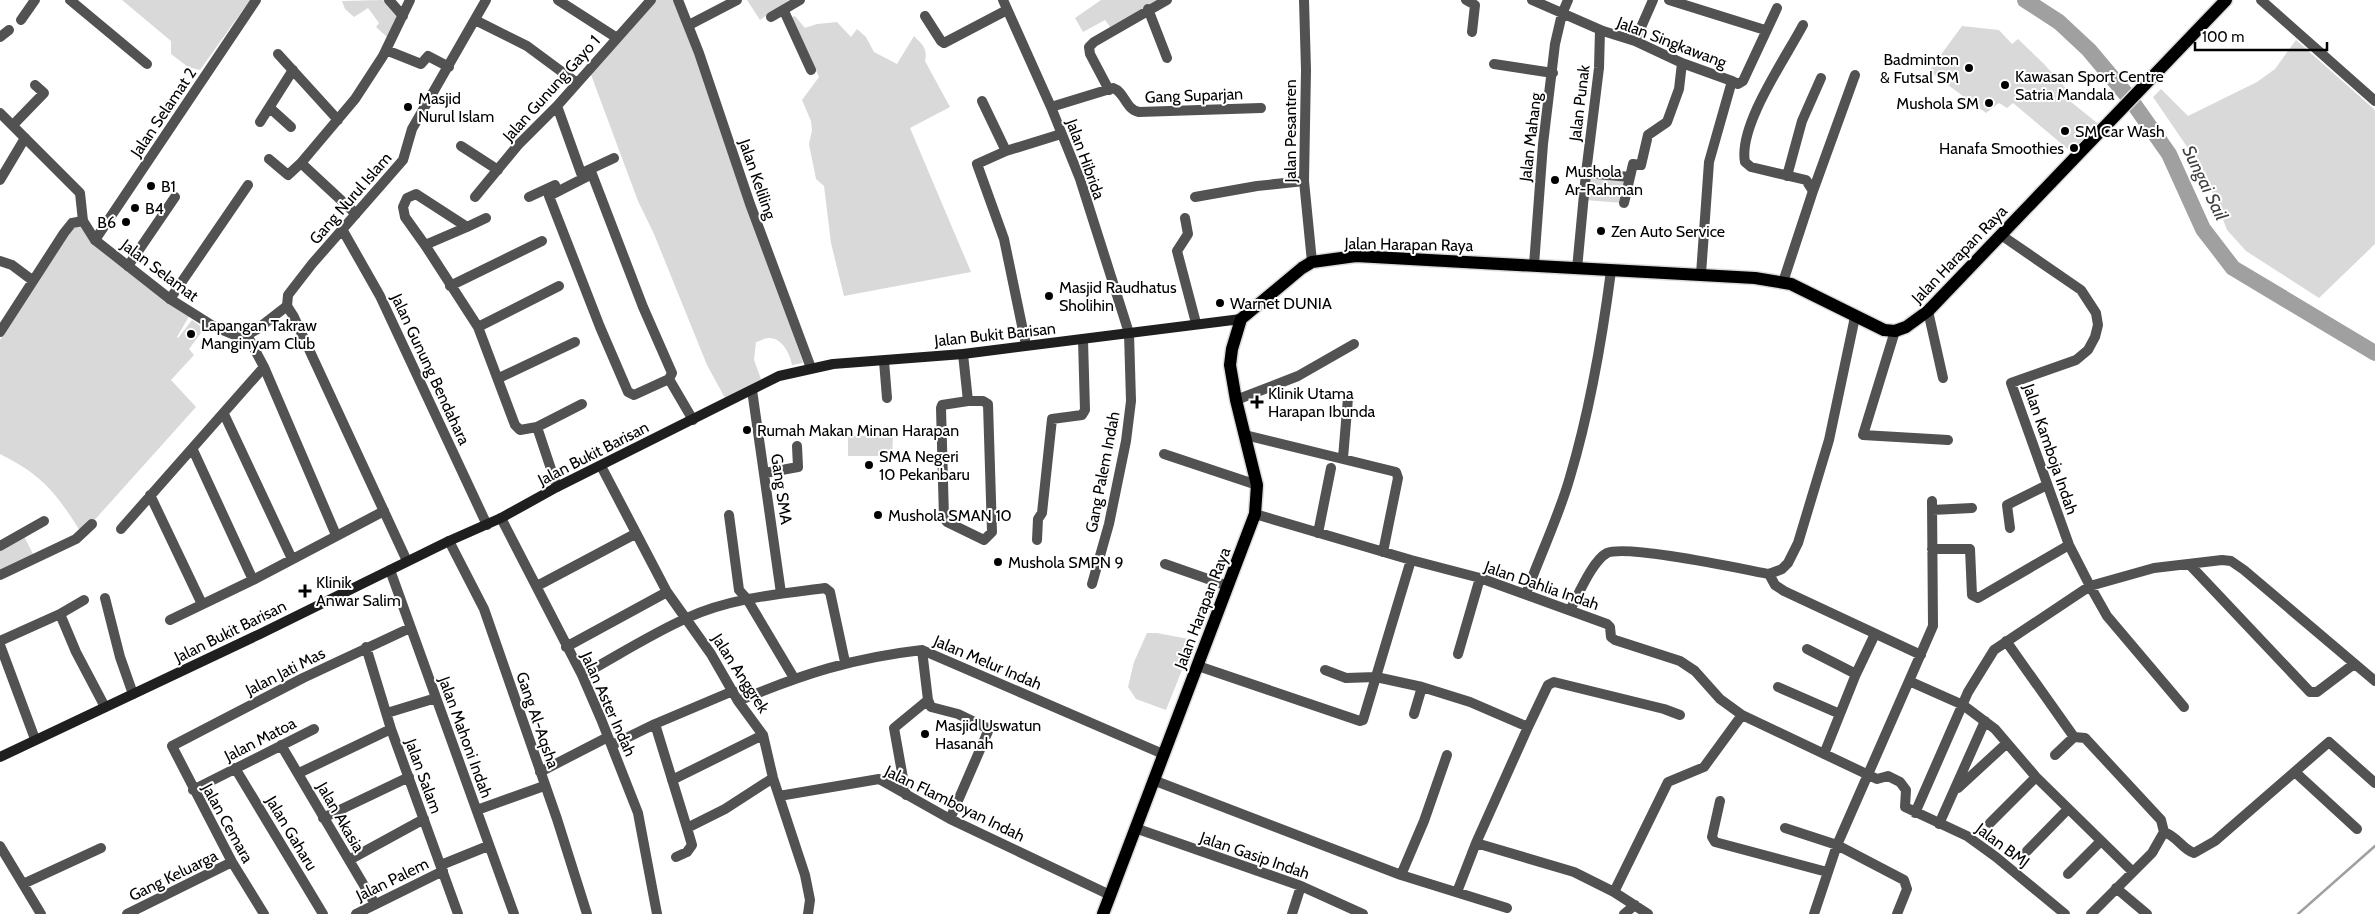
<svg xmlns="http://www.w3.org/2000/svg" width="2375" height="914" viewBox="0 0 2375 914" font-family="Cabin,sans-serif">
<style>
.green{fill:#d9d9d9}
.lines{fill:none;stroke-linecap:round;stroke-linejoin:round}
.stream{stroke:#a0a0a0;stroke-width:2.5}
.river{stroke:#a0a0a0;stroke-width:16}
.primary-casing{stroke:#dbdbdb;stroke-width:15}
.minor{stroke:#525252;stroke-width:10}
.tertiary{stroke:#525252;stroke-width:10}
.secondary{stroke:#1f1f1f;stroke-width:10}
.primary{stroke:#000;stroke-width:12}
.poi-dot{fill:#000;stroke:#fff;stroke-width:2}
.labels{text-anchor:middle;stroke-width:4;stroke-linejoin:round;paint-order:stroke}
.street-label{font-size:16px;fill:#000;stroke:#fff}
.poi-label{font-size:16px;fill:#000;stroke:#fff;text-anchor:start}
.water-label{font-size:18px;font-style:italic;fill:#414141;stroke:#fff}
</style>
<rect width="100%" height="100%" fill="#fff"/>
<path class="green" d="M122 0H250L200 70 188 67 171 54V41Z
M383 0 398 17 388 38 376 27 379 23 368 8 354 17 345 9 342 1Z
M653 0H673L700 61 803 363 792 365C790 354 782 337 768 338 765 338 760 341 756 342L754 360 761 379 725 398 707 365 654 234 638 201 590 72Z
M747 0H789L760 20Z
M1101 0H1161L1110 27 1105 20 1083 32 1075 18Z
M795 16 805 28 817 24 837 22 851 37 857 29 866 37 874 52 897 64 914 36C922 44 928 49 925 61L950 107 910 128 971 272 844 296 831 243 824 186 816 179 809 144 812 130 811 121 802 100 819 77 792 17Z
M1962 26 1999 30 2012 44 2018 39 2043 63 2075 98 2071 102 2101 126 2075 155 2013 103 2007 108 1999 103 1986 113 1929 71Z
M2296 40 2375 110V244L2319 298 2246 251 2227 230 2205 173 2153 97 2161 89 2188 116 2257 82 2275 69Z
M1588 177 1626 181 1623 203 1585 200Z
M83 221 95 240 191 313 177 337 178 338 192 320 204 329 189 349 194 355 171 380 196 407 82 534C56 493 44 476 0 454V340L64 233Z
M848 436H893L892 456H848Z
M23 534 35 558 0 574V547Z
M1147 633H1157L1194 640 1166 710 1136 699 1128 687 1134 662Z"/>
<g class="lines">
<path class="stream" d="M2298 914 2375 846"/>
<path class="river" d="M2025 0 2059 22 2089 50 2131 100 2169 154 2203 229 2233 268 2375 353"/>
<defs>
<path id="primary" d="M1103 914 1255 514 1257 485 1236 400 1230 365 1232 349 1241 319 1302 268 1312 262 1356 256 1755 278 1791 284 1884 330 1895 331 1906 327 1928 311 2226 0"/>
</defs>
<use href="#primary" class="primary-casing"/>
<path class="minor" d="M70 0 147 64
M389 0 403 16
M558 0 617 38
M1003 0 1051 107 1080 179 1129 333 1131 401 1126 441 1109 524 1092 584
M1466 0 1475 5 1472 32
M1532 0 1603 31 1635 41 1682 63 1732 81 1709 162 1701 274
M1669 0 1765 30
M2261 0 2375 101
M1148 9 1167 58
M784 11 811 70
M925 16 941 41 944 43 1007 10
M771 17 800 0
M21 20 35 0
M475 20 527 46 577 83
M689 25 737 0
M0 37 9 30
M1635 41 1653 0
M386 50 421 64 428 56 449 67
M278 54 338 120
M1494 64 1553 73
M1732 81 1738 84 1743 81 1777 8
M1109 90 1090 54 1089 47 1094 42 1167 0
M982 101 1006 151
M557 106 581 173
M1051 107 1113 88C1125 92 1125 109 1139 112L1261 108
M270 108 291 127
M260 122 293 70
M13 125 44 93 35 85
M461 146 498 170
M269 159 288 175 301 163
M582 173 614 158
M1586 173 1630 177
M592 174 643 307 672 373 669 379 634 395 628 392 600 327 549 196Z
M1787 176 1802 121 1821 78
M0 180 25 138
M1813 191 1855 75
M475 197 518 145 557 106 651 0
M529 197 555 185
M1195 197 1257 186 1304 181
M1624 203 1633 164 1641 165 1648 135 1667 122 1679 89 1682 63
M356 214 301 163 355 99 383 56 410 0
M486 218 467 227 416 194 407 198 403 207 405 217 425 245 478 327 515 425 520 430 537 427 557 487
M1185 218 1188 234 1177 251 1196 323
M342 229 380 296 487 525
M2001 235 2081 290 2096 313 2098 325 2095 337 2088 350 2076 360 2011 383 2069 545 2090 586 2107 616 2184 707
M95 240 256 0
M425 245 467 227
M0 261 12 265 32 280
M1534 265 1543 144 1555 44 1562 14 1568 0
M128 266 175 197
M1577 269 1586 173 1599 68 1600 30
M1783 282 1813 191 1806 180 1751 167 1745 162C1738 126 1785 59 1803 25
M450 286 542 241
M170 299 248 185
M287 306 288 295 312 264 403 160 412 129 486 0
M1928 311 1943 378
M478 327 559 286
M1895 331 1863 435 1948 440
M0 332 64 233 72 223 83 221
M247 335 264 367 336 535
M1026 345 1004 239 977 164 1006 151 1061 134
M963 354 968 401
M884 361 887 398
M499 378 575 342
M669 379 693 420
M752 390 781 593
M1236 400 1298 376 1354 344
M968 401H983L988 404 992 532 984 540 947 522 944 518 941 408 942 405Z
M224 414 292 559
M537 427 582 404
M1245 435 1396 472 1398 478 1383 552
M193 450 253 580
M1164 454 1257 485
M1343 458 1348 398
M601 466 667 592 711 654 738 701 763 735 773 778 805 875 810 900 808 914
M765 473 798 467 797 446
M150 495 202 604
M1932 501 1933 626 1909 681 1963 705 1995 729 2036 777 2133 872
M1932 510 1972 508
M1255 514 1411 560 1480 578 1607 624 1610 627 1611 637 1615 640 1680 661 1695 671 1720 699 1742 715 1877 779 1888 776 1900 782 1906 790 1905 807 1967 836 1996 857 2065 914
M729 515 739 590 747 599 794 678
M501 518 582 675 601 719 638 813 657 914
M2010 528 2007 505 2047 485
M121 529 264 367
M1318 533 1331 468
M1037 540 1038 519 1042 513 1052 419 1082 415 1085 410 1083 340
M449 541 484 609 557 819 587 914
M0 546 44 521
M1932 549H1970L1972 595 1978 598 2069 545
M1165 564 1228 586
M2189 564 2310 692H2317L2354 664
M390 570 514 914
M1769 574 1775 585 1784 591 1921 655
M0 575 76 539 92 524
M537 586 635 534
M1526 594C1540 555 1559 516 1570 477 1590 410 1602 340 1611 271
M105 598 120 657 133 694
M1570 610C1578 596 1592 561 1607 553 1627 544 1742 569 1769 574L1782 569 1788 563 1798 543 1829 440 1855 317
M60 614 76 652 105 707
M170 620 253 580 384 511
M0 641 60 614 84 600
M2006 641 2074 737 2085 738 2161 820 2164 832 2152 853 2091 914
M366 647 391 729 458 914
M566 647 667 592
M1807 649 1856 674
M1458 654 1480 578
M1198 666 1360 721 1363 720 1411 560
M1325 670 1346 678 1376 677 1422 687 1470 702 1528 727 1476 843
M582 675C617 656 651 634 687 618 730 598 779 594 825 588L830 592 845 662
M1778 687 1840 714
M928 700 931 707 958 714 989 729 950 819
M738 701C803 674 852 658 922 650L1163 754
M387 713 436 698
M1414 714 1422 687
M655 724 687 828 725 809 773 778
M1528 727 1548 685 1554 682 1664 709 1680 715
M281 745 375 904
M612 745 655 724 733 691
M1824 754 1856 674 1875 634
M2055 755 2074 737
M235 768 323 914
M540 772 608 737
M2295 772 2357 829
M299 773 391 729
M672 780 763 735
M1153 780 1401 875 1507 908
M1958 788 2007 743
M193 790 314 729
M906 795 894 728 928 700 922 650
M779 796 879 779 950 819 1110 895
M1720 801 1712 837 1715 842 1827 872
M477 810 544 786
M1915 813 1968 692 1994 650 2090 586 2154 568 2222 560 2231 561 2244 570 2375 681
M323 818 409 777
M1990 823 2036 777
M1939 824 1985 721
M1135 828 1301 886 1363 914
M1785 828 1837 845 1904 880 1907 889 1897 914
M2164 832C2177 836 2182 849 2194 853L2215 841 2329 742 2375 783
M0 846 41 914
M2027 851 2068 809
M676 857 687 852 692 845 687 828
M349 860 424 819
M441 865 488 846
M2068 874 2101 841
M1401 875 1424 821 1447 755
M23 884 101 848
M2116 888 2147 914
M1457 892 1476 843 1574 872 1614 892 1648 914
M1614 892 1668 782 1704 767 1742 715
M127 914 232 862
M264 914 232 862 172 746 303 678 410 628
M356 914 443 871
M1292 914 1301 886
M1624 914 1635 905
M1814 914 1837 845 1909 681"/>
<path class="tertiary" d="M678 0 699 53 750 204 811 368
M1304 0 1306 70 1304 181 1312 262
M0 113 80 193 83 221 95 240 170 299 213 326 235 335H247L256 330 287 306 294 317 407 561
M0 645 35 739"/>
<path class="secondary" d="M0 757 260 634 449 541 501 518 557 487 779 376 833 364 963 354 1241 319"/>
<use href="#primary" class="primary"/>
</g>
<g class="poi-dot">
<circle cx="1969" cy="68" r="5"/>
<circle cx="2005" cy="85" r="5"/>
<circle cx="1989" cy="103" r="5"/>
<circle cx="408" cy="107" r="5"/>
<circle cx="2065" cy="131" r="5"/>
<circle cx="2074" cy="148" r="5"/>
<circle cx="1555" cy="180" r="5"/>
<circle cx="151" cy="186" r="5"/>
<circle cx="135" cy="208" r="5"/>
<circle cx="126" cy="222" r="5"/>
<circle cx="1601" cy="231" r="5"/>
<circle cx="1049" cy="296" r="5"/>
<circle cx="1220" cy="303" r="5"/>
<circle cx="191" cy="334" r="5"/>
<path d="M1254.5 394.5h5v5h5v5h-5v5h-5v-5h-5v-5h5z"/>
<circle cx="747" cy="430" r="5"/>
<circle cx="869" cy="465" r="5"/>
<circle cx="878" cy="515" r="5"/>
<circle cx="998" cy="562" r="5"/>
<path d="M302.5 583.5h5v5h5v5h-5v5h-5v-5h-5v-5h5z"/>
<circle cx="925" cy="734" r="5"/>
</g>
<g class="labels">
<g class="street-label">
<text transform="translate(1672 42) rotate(21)" y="6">Jalan Singkawang</text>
<text transform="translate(551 88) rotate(-48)" y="6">Jalan Gunung Gayo 1</text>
<text transform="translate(1194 95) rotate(-2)" y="6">Gang Suparjan</text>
<text transform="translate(1579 103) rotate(-83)" y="6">Jalan Punak</text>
<text transform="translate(163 112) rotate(-56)" y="6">Jalan Selamat 2</text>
<text transform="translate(1290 131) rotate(-90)" y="6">Jalan Pesantren</text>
<text transform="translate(1530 137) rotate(-83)" y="6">Jalan Mahang</text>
<text transform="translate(1086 159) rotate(70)" y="6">Jalan Hibrida</text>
<text transform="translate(758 179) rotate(71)" y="6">Jalan Keliling</text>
<text transform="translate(350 198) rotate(-49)" y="6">Gang Nurul Islam</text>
<text transform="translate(1409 244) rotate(1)" y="6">Jalan Harapan Raya</text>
<text transform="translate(1959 254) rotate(-46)" y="6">Jalan Harapan Raya</text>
<text transform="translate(160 270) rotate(37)" y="6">Jalan Selamat</text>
<text transform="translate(995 334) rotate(-6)" y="6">Jalan Bukit Barisan</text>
<text transform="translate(431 369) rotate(65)" y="6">Jalan Gunung Bendahara</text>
<text transform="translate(2051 449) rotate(71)" y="6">Jalan Kamboja Indah</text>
<text transform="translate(593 453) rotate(-27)" y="6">Jalan Bukit Barisan</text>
<text transform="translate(1102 472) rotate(-79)" y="6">Gang Palem Indah</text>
<text transform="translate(782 489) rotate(82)" y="6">Gang SMA</text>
<text transform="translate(1542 585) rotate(19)" y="6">Jalan Dahlia Indah</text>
<text transform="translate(1202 608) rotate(-69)" y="6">Jalan Harapan Raya</text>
<text transform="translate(230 631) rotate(-26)" y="6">Jalan Bukit Barisan</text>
<text transform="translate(988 662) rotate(23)" y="6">Jalan Melur Indah</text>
<text transform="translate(285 671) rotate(-27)" y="6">Jalan Jati Mas</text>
<text transform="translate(741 673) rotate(57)" y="6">Jalan Anggrek</text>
<text transform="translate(609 704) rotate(66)" y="6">Jalan Aster Indah</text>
<text transform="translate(538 720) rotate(71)" y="6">Gang Al-Aqsha</text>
<text transform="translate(466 737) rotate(70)" y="6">Jalan Mahoni Indah</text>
<text transform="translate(260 739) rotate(-27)" y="6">Jalan Matoa</text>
<text transform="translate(424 776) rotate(70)" y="6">Jalan Salam</text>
<text transform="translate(955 803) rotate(26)" y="6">Jalan Flamboyan Indah</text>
<text transform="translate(341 817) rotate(60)" y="6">Jalan Akasia</text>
<text transform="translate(228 823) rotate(61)" y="6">Jalan Cemara</text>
<text transform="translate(292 833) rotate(59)" y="6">Jalan Gaharu</text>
<text transform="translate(2003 845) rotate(37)" y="6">Jalan BMJ</text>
<text transform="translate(1255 855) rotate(19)" y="6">Jalan Gasip Indah</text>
<text transform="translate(173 875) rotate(-26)" y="6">Gang Keluarga</text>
<text transform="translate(392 879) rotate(-26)" y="6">Jalan Palem</text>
</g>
<g class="poi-label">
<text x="1959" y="65" text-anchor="end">Badminton<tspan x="1959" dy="18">&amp; Futsal SM</tspan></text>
<text x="2015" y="82">Kawasan Sport Centre<tspan x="2015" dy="18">Satria Mandala</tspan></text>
<text x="418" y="104">Masjid<tspan x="418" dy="18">Nurul Islam</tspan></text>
<text x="1979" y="109" text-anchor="end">Mushola SM</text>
<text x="2075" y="137">SM Car Wash</text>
<text x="2064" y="154" text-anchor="end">Hanafa Smoothies</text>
<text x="1565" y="177">Mushola<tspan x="1565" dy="18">Ar-Rahman</tspan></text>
<text x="161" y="192">B1</text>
<text x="145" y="214">B4</text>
<text x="116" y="228" text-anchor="end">B6</text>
<text x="1611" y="237">Zen Auto Service</text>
<text x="1059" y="293">Masjid Raudhatus<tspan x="1059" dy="18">Sholihin</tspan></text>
<text x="1230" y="309">Warnet DUNIA</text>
<text x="201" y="331">Lapangan Takraw<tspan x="201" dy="18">Manginyam Club</tspan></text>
<text x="1268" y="399">Klinik Utama<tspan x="1268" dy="18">Harapan Ibunda</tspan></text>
<text x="757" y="436">Rumah Makan Minan Harapan</text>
<text x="879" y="462">SMA Negeri<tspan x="879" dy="18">10 Pekanbaru</tspan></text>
<text x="888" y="521">Mushola SMAN 10</text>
<text x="1008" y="568">Mushola SMPN 9</text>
<text x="316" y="588">Klinik<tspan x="316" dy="18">Anwar Salim</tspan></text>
<text x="935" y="731">Masjid Uswatun<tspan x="935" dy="18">Hasanah</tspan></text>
</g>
<g class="water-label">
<text transform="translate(2205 183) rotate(64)" y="6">Sungai Sail</text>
</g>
</g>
<path d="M2195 42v8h132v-8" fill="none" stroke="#000000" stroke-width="2.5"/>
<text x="2202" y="42" font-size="15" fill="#000000" stroke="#ffffff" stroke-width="4" paint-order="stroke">100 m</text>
</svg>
